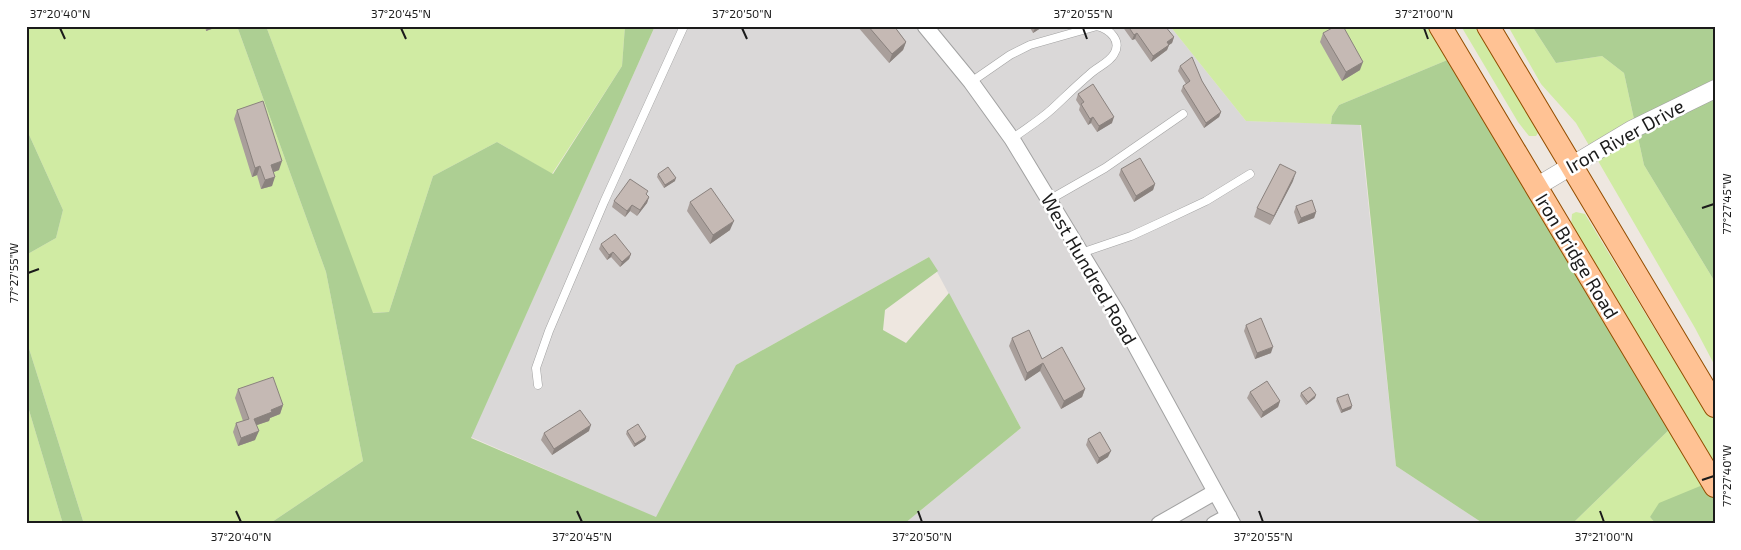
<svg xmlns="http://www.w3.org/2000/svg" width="1741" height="550" viewBox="0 0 1741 550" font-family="'Exo 2',sans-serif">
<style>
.residential{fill:#dad8d8}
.grass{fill:#d0eba3}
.forest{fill:#adcf93}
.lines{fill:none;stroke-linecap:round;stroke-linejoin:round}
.service-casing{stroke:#a2a2a2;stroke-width:9}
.minor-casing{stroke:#a2a2a2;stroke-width:17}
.tertiary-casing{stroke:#a2a2a2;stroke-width:19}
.primary-casing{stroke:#934e00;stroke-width:24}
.service{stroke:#fff;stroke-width:8}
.minor{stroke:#fff;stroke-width:15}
.tertiary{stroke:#fff;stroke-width:18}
.primary{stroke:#ffc294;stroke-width:22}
.wall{fill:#a99f9b}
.shaded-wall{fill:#8a827e}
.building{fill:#c5b9b4;stroke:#8a827e}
.ticks{fill:none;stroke:#1b1b1b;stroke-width:2}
.labels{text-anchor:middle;stroke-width:5;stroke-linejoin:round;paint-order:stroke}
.street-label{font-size:19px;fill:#1b1b1b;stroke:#fff}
.neatline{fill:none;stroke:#1b1b1b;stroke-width:2}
.ticks-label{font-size:12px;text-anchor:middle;fill:#1b1b1b}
</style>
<rect width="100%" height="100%" fill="#eee7e0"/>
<path class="residential" d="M655 26H1170L1246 121 1360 124 1396 466 1484 524H904L1021 428 929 257 736 365 657 518 471 437Z"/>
<path class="grass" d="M26 26H237L326 272 363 461 269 524H84L26 339V255L56 238 63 210 26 128Z
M266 26H625L622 66 552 174 497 142 433 176 389 312 372 313Z
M1170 26H1439L1457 56 1339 105 1332 116 1331 124 1246 121Z
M1461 26H1482L1538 123V133L1536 136H1529L1518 122Z
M1508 26H1532L1556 63 1602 56 1624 73 1644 165 1715 282V366L1695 328 1576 123 1541 84Z
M1576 212 1585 214 1671 356 1715 419V466L1571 226 1572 214Z
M26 400 63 524H26Z
M1676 423 1710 482 1650 517 1656 524H1572Z"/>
<path class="forest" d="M237 26H266L373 313 389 312 433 176 497 142 553 174 622 66 625 26H655L471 438 656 517 736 365 929 257 938 271 885 310 883 330 906 343 949 293 1021 428 904 524H269L363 461 326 272Z
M1532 26H1715V282L1644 165 1624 73 1602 56 1556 63Z
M1457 56 1676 423 1572 524H1484L1396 466 1361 125 1331 124 1332 116 1339 105Z
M26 128 63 210 56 238 26 255Z
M26 339 84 524H63L26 400Z
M1710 482 1715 491V524H1656L1650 517 1659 503Z"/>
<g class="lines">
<defs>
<path id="service" d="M971 82 1010 55 1030 45 1097 26
M1012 139C1025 129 1040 120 1052 109 1065 97 1077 85 1090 74 1097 67 1109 63 1114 54 1122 41 1110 29 1097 26
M1049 200 1105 168 1183 114
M1081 253 1131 236 1155 225 1206 201 1250 174
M538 385 536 368 549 331 604 202 684 26"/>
<path id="minor" d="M925 26 971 82 1012 139 1118 314 1233 524
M1159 524 1215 492
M1214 524 1229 516"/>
<path id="tertiary" d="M1536 187 1633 129 1715 89"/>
<path id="primary" d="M1440 26 1715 486
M1488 26 1715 406"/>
</defs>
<use href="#service" class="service-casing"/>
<use href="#minor" class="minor-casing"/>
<use href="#tertiary" class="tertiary-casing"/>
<use href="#primary" class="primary-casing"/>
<use href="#service" class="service"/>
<use href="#minor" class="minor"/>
<use href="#tertiary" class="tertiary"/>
<use href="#primary" class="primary"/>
</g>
<path class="wall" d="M205 26H220L206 31Z
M857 26H894L906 42 903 50 889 63Z
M1029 26H1044L1033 33Z
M1122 26H1165L1174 37 1172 43 1169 45 1167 50 1151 62 1135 39 1132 40Z
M1323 33 1360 70 1342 81 1320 42Z
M1180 66 1202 81 1221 112 1219 117 1204 128 1181 91 1183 86 1186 84 1178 71Z
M1078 94 1112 123 1097 132 1091 123 1088 125 1079 110 1080 106 1076 100Z
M237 110 279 170 274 172 272 186 261 189 257 175 252 177 234 119Z
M1121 169 1155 184 1153 190 1134 202 1119 175Z
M658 174 675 181 664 188 657 177Z
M1293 181 1270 225 1254 217 1257 208Z
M646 195 649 197 647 203 637 216 630 211 625 217 612 207 614 201Z
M690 202 730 230 710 244 687 211Z
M1296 206 1316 212 1314 218 1298 224 1294 212Z
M601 244 631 254 629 259 620 267 611 257 607 260 599 249Z
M1246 325 1271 353 1255 359 1244 331Z
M1012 338 1085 389 1082 397 1061 409 1040 371 1025 381 1009 346Z
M238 389 283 405 280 414 270 418 269 421 257 425 255 440 238 446 233 432 236 423 243 421 235 398Z
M1250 392 1280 401 1278 407 1261 418 1247 398Z
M1301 393 1315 398 1306 405 1300 396Z
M1337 398 1352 406 1351 409 1341 413 1336 401Z
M589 431 552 455 541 440 544 433Z
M627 431 646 437 645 440 634 447 626 434Z
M1088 439 1108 457 1097 464 1086 445Z"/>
<path class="shaded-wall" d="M208 26H220L206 31Z
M1036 26H1044L1033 33Z
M1137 33 1135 39 1132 40 1134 35Z
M1174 37 1172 43 1169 45 1167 50 1151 62 1153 56 1167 42Z
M906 42 903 50 889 63 892 54Z
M1363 62 1360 70 1342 81 1346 72Z
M1221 112 1219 117 1204 128 1206 123Z
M1093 117 1091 123 1088 125 1090 119Z
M1114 117 1112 123 1097 132 1099 126Z
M282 161 279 170 268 174 271 165Z
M260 166 257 175 252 177 255 168Z
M1296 172 1293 181 1270 225 1274 216Z
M275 177 272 186 261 189 265 180Z
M676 178 675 181 664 188 665 185Z
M1155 184 1153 190 1134 202 1136 196Z
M649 197 647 203 637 216 640 210Z
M632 205 630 211 625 217 627 211Z
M1316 212 1314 218 1298 224 1301 218Z
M734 221 730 230 710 244 713 235Z
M613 252 611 257 607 260 609 255Z
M631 254 629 259 620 267 622 262Z
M1273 347 1271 353 1255 359 1257 353Z
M1043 363 1040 371 1025 381 1027 373Z
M1085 389 1082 397 1061 409 1064 401Z
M1316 395 1315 398 1306 405 1308 402Z
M1280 401 1278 407 1261 418 1263 412Z
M283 405 280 414 270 418 269 421 251 427 254 419 271 410Z
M1352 406 1351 409 1341 413 1342 410Z
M591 425 589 431 552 455 554 449Z
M259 431 255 440 238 446 241 438Z
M646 437 645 440 634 447 635 444Z
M1111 451 1108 457 1097 464 1099 458Z"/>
<path class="building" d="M868 26H894L906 42 892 54Z
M1128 26H1165L1174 37 1167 42 1169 45 1153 56 1137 33 1134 35Z
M1336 26H1343L1363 62 1346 72 1323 33Z
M1192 57 1202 81 1221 112 1206 123 1183 86 1190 81 1180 66Z
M1093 84 1114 117 1099 126 1093 117 1090 119 1081 104 1084 102 1078 94Z
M263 101 282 161 271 165 275 177 265 180 260 166 255 168 237 110Z
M1140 158 1155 184 1136 196 1121 169Z
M1280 164 1296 172 1274 216 1257 208Z
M668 167 676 178 665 185 658 174Z
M630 179 648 191 646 194 649 197 640 210 632 205 627 211 614 201Z
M711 188 734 221 713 235 690 202Z
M1312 200 1316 212 1301 218 1296 206Z
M615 234 631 254 622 262 613 252 609 255 601 244Z
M1261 318 1273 347 1257 353 1246 325Z
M1029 330 1042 359 1062 347 1085 389 1064 401 1043 363 1027 373 1012 338Z
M273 377 283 405 271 410 272 412 254 419 259 431 241 438 236 423 249 419 238 389Z
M1267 381 1280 401 1263 412 1250 392Z
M1310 387 1316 395 1308 402 1301 393Z
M1348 394 1352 406 1342 410 1337 398Z
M580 410 591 425 554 449 544 433Z
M638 424 646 437 635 444 627 431Z
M1100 432 1111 451 1099 458 1088 439Z"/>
<path class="ticks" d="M60 28 65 39M401 28 406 39M742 28 747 39M1083 28 1087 39M1424 28 1428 39M1702 208 1714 204M28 273 39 269M1702 480 1714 476M236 511 241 522M577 511 582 522M918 511 922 522M1259 511 1263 522M1600 511 1604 522"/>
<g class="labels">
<g class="street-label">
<text transform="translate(1625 136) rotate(-29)" y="7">Iron River Drive</text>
<text transform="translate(1577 256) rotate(59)" y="7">Iron Bridge Road</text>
<text transform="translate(1089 269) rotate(60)" y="7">West Hundred Road</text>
</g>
</g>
<rect width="1741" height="550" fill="none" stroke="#ffffff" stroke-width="55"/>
<rect x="28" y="28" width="1686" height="494" class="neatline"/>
<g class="ticks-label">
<text x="60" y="18">37°20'40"N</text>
<text x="401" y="18">37°20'45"N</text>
<text x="742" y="18">37°20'50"N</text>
<text x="1083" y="18">37°20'55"N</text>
<text x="1424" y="18">37°21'00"N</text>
<text transform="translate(1727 204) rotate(-90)" y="4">77°27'45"W</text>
<text transform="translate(14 273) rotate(-90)" y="4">77°27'55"W</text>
<text transform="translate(1727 476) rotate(-90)" y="4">77°27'40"W</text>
<text x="241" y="541">37°20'40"N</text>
<text x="582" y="541">37°20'45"N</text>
<text x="922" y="541">37°20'50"N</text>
<text x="1263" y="541">37°20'55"N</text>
<text x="1604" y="541">37°21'00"N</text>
</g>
</svg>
